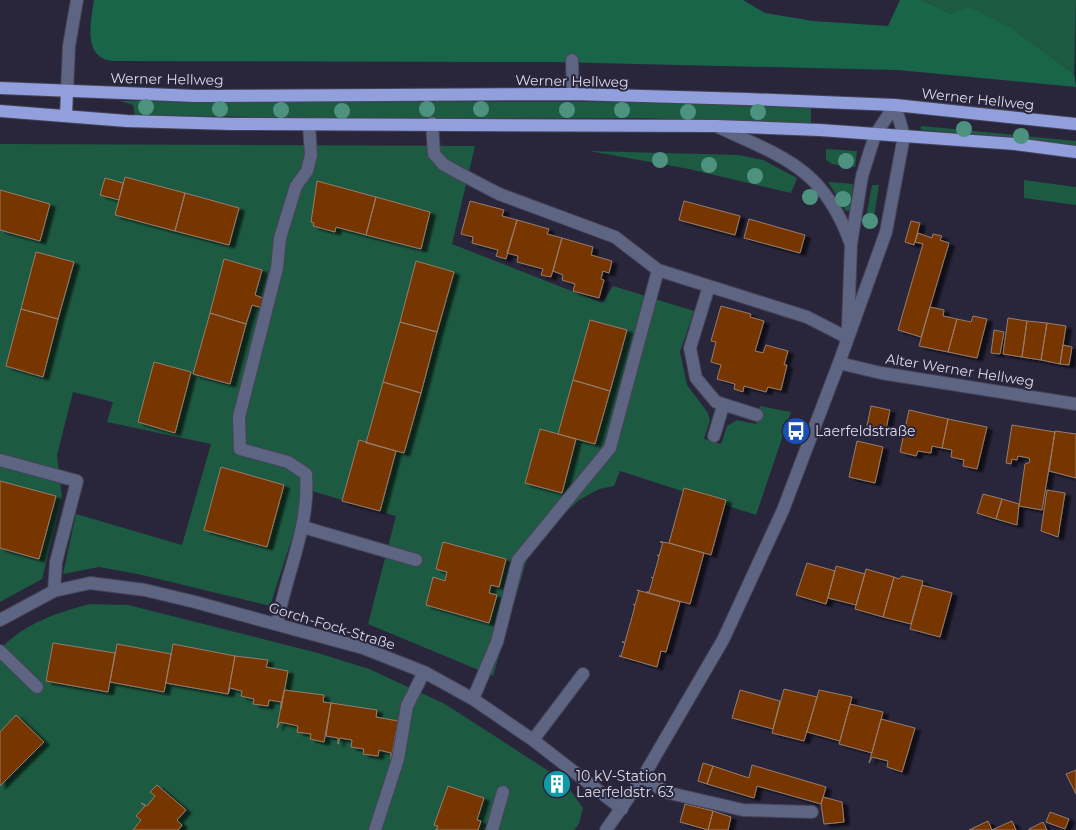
<svg xmlns="http://www.w3.org/2000/svg" width="1076" height="830" viewBox="0 0 1076 830" font-family="Montserrat,sans-serif">
<style>
.green{fill:#1d5a42}
.forest{fill:#196549}
.building{fill:#773600;stroke:#967c6d;filter:url(#shadow)}
.lines{fill:none;stroke-linecap:round;stroke-linejoin:round}
.minor-casing{stroke:#464358;stroke-width:14}
.major-casing{stroke:#464358;stroke-width:14}
.minor{stroke:#5d6583;stroke-width:12}
.major{stroke:#919fdc;stroke-width:12}
.tree{fill:#4d927f}
.labels{text-anchor:middle;stroke-width:4;stroke-linejoin:round;paint-order:stroke}
.street-label{font-size:14px;fill:#dcdae9;stroke:#29263c}
.poi-label{font-size:14px;fill:#dcdae9;stroke:#29263c;text-anchor:start}
</style>
<defs>
<filter id="shadow"><feDropShadow dx="5.5" dy="3" stdDeviation="1" flood-color="#0009"/></filter>
</defs>
<rect width="100%" height="100%" fill="#29263c"/>
<path class="green" d="M922 0H1076L1074 74 1013 29 951 14Z
M120 101 639 102 811 108V124L640 118H306L135 115 133 105Z
M922 126 1076 141V146L1004 137 922 130 920 128Z
M0 144 475 146 452 244 602 303 613 286 694 311 680 352 687 385 708 413 710 420 704 439 721 444 727 426 737 420 756 424 760 406 791 412 756 515 620 471 614 486 599 489 579 500 531 545 493 676 368 624 396 516 302 488 295 529 270 606 138 574 99 567 63 574 76 514 182 545 211 444 107 422 113 402 73 392 57 455 62 498 42 579 0 602Z
M826 149 857 151 855 167 832 164 826 160Z
M589 151 739 155 763 160 797 178 791 193 689 169Z
M1024 180 1076 187V205L1024 198Z
M828 182 853 184 850 211H846Z
M872 185H879L873 224 871 227H867L865 223Z
M90 604 128 605 318 653 369 669 445 704 550 772 545 779 565 796 570 790 583 808 579 824 574 830H0V649C26 623 55 613 90 604Z"/>
<path class="forest" d="M94 0H743L765 13 813 21 888 26 900 0H922L951 14 968 7 1013 29 1074 74 1076 87 898 70 553 62 113 61C82 58 91 22 94 0Z"/>
<path class="building" d="M125 177 185 193 175 231 115 215Z
M105 178 123 183 119 200 100 195Z
M317 181 376 197 366 235 336 227 335 232 313 226 314 223 311 222Z
M0 190 50 204 40 241 0 230Z
M185 193 239 208 229 245 175 231Z
M376 197 430 212 421 249 366 235Z
M470 201 504 210 502 216 517 220 506 259 496 256 498 250 472 243 473 237 461 234Z
M684 201 740 216 735 235 679 220Z
M749 219 805 235 800 253 744 238Z
M517 220 549 229 547 234 562 238 551 277 541 275 543 269 517 262 518 256 507 253Z
M911 221 920 223 914 245 905 242Z
M918 233 932 238 933 234 942 236 940 240 949 243 921 337 898 330 923 244 915 242Z
M562 238 593 247 591 255 612 261 609 273 603 271 601 279 604 280 599 298 573 291 575 284 562 280 563 275 553 271Z
M36 252 74 262 58 319 21 309Z
M224 259 262 270 255 295 265 299 262 308 252 305 246 324 210 313Z
M416 261 454 272 437 332 400 322Z
M721 306 751 314 750 317 764 321 755 351 763 353 766 345 788 351 784 365H787L781 390 768 387 766 392 744 386 743 392 734 389 735 384 717 379 721 365 711 362 716 342 711 341Z
M930 307 944 310 943 316 957 319 948 352 919 346Z
M21 309 58 319 43 377 6 366Z
M210 313 246 324 230 384 193 374Z
M973 316 987 319 977 358 948 352 957 319 971 322Z
M1008 318 1027 321 1022 357 1003 354Z
M590 320 627 330 610 391 573 380Z
M1027 321 1047 323 1041 360 1022 357Z
M400 322 437 332 421 393 383 382Z
M1047 323 1066 326 1060 364 1041 360Z
M994 330 1004 332 1000 354 991 353Z
M1063 345 1072 347 1069 365 1060 364Z
M154 362 191 372 175 433 138 422Z
M573 380 610 391 595 444 558 434Z
M383 382 421 393 404 453 366 443Z
M871 406 890 410 886 429 867 426Z
M909 410 948 419 942 448 932 446 931 453 918 451 916 456 900 452Z
M948 419 987 427 977 469 963 466 964 460 951 457 952 450 942 448Z
M1012 425 1055 432 1042 510 1019 506 1025 464 1030 462 1029 458 1018 456 1017 460 1012 459 1011 464 1006 463Z
M540 429 576 439 562 493 525 483Z
M1055 431 1076 434V478L1049 471Z
M359 440 396 451 380 511 342 501Z
M857 441 883 447 875 483 849 477Z
M221 467 284 485 267 547 204 530Z
M0 481 56 496 39 559 0 548Z
M684 488 726 500 711 555 669 543Z
M1047 490 1065 493 1058 537 1041 531Z
M983 494 1002 499 996 519 977 513Z
M1002 499 1019 504 1017 525 996 519Z
M443 542 506 559 499 587 491 585 489 593 497 595 489 623 426 605 433 577 445 581 447 572 436 569Z
M660 542 669 543 704 553 690 604 646 592H649L653 579 651 577 653 578 659 557 657 555 659 556 663 542Z
M807 563 835 571 826 604 796 595Z
M836 566 865 574 856 605 828 598Z
M866 569 894 577 883 617 855 609Z
M902 576 923 581 911 624 883 617 894 577 899 579Z
M922 585 952 593 940 637 910 629Z
M637 590 680 602 666 652 661 651 657 667 619 656H621L625 643 622 642H625L635 606 633 604 635 605 639 591Z
M53 643 115 653 108 692 46 681Z
M117 644 171 654 164 692 110 682Z
M173 644 235 656 228 694 166 683Z
M235 656 268 660 266 667 288 671 281 709V702L269 700 268 706 253 704 254 699 241 696 242 691 230 688 228 694Z
M784 689 817 697 804 741 772 733Z
M284 690 324 695 323 702 331 703 324 742 310 739 311 734 297 732 298 726 280 722 277 728Z
M740 690 780 701 773 729 732 718Z
M819 690 852 697 840 741 807 732Z
M331 703 377 710 376 717 398 721 391 759V753L379 750 378 756 363 754 364 749 351 747 352 740 340 738 338 744V738L326 736Z
M850 704 883 712 872 753 839 744Z
M16 715 44 742 0 786V732Z
M881 719 915 728 902 772 887 767 888 761 872 757 869 763Z
M703 763 713 766 707 784 698 781Z
M752 765 826 787 821 804 757 786 754 798 707 784 713 766 749 778Z
M1076 770V794L1066 774Z
M555 778 562 785 559 789 551 783Z
M157 785 186 810 177 820 182 825 178 830H133L141 820 136 816 145 806 141 803 147 806 155 796 150 792Z
M448 786 484 798 477 820 481 821 478 830H436L438 826 434 825Z
M823 797 842 802 844 822 824 824 821 804Z
M685 804 713 811 708 830 680 822Z
M713 811 731 817 728 830H708Z
M1050 812 1069 819 1065 829 1046 822Z
M988 821 992 830H969Z
M1012 821 1016 830H992Z
M1043 822 1047 830H1029V829Z"/>
<g class="lines">
<defs>
<path id="minor" d="M572 60 573 94
M67 91 69 46 77 0
M432 123 434 154 443 164 455 171 499 194 615 237 658 270 807 317 848 338
M716 126C782 157 823 167 850 242
M709 286 690 348 696 378 716 402 757 415
M848 326 851 244 862 176 875 135 895 105
M839 363 881 373 1076 404
M714 436 723 406
M0 460 77 481 56 562 54 591
M303 527 416 560
M0 620 54 591 90 583 145 590 195 602 363 648 424 672 473 699 533 740 622 809
M277 624C286 573 310 527 306 474L288 462 240 449 239 417 277 268 280 238 296 186 307 171 311 155 309 125
M0 651 37 687
M473 699 497 642 518 560 610 448 658 270
M533 740 583 674
M643 777 665 792 743 810 812 812
M375 830 398 759 407 706 424 672
M492 830 503 792
M606 830 643 777 723 640 783 510 839 363 886 232 904 136 895 105"/>
<path id="major" d="M0 88 196 96 573 94 747 99 895 105 1076 124
M0 111 127 121 231 124 716 126 820 130 1015 144 1076 152
M66 116 67 91"/>
</defs>
<use href="#minor" class="minor-casing"/>
<use href="#major" class="major-casing"/>
<use href="#minor" class="minor"/>
<use href="#major" class="major"/>
</g>
<g class="tree">
<circle cx="146" cy="107" r="8"/>
<circle cx="220" cy="109" r="8"/>
<circle cx="427" cy="109" r="8"/>
<circle cx="481" cy="109" r="8"/>
<circle cx="281" cy="110" r="8"/>
<circle cx="567" cy="110" r="8"/>
<circle cx="622" cy="110" r="8"/>
<circle cx="342" cy="111" r="8"/>
<circle cx="688" cy="112" r="8"/>
<circle cx="758" cy="112" r="8"/>
<circle cx="964" cy="129" r="8"/>
<circle cx="1021" cy="136" r="8"/>
<circle cx="660" cy="160" r="8"/>
<circle cx="846" cy="161" r="8"/>
<circle cx="709" cy="165" r="8"/>
<circle cx="755" cy="176" r="8"/>
<circle cx="810" cy="197" r="8"/>
<circle cx="843" cy="199" r="8"/>
<circle cx="870" cy="221" r="8"/>
</g>
<defs>
<symbol id="bus-disc" viewBox="-11 -11 22 22"><circle r="9.5" fill="#1a4fb4" stroke="#29263c"/><path d="M-5-6H5V4H4V6H2V4H-2V6H-4V4H-5ZM-3.5-4V0h7V-4ZM-3.5 1.2v1.5H-2V1.2ZM2 1.2v1.5H3.5V1.2Z" fill="#fff"/></symbol>
<symbol id="building-disc" viewBox="-11 -11 22 22"><circle r="9.5" fill="#0f9aa8" stroke="#29263c"/><path d="M-4-6H4V6H1V3H-1V6H-4ZM-2.5-4.3h1.7v1.8h-1.7ZM.8-4.3h1.7v1.8H.8ZM-2.5-1h1.7V.8h-1.7ZM.8-1h1.7V.8H.8Z" fill="#fff"/></symbol>
</defs>
<g fill-rule="evenodd">
<use href="#bus-disc" x="780" y="415" width="32" height="32"/>
<use href="#building-disc" x="541" y="768" width="32" height="32"/>
</g>
<g class="labels">
<g class="street-label">
<text transform="translate(167 79) rotate(1)" y="5">Werner Hellweg</text>
<text transform="translate(572 81) rotate(1)" y="5">Werner Hellweg</text>
<text transform="translate(978 99) rotate(6)" y="5">Werner Hellweg</text>
<text transform="translate(960 370) rotate(9)" y="5">Alter Werner Hellweg</text>
<text transform="translate(332 626) rotate(17)" y="5">Gorch-Fock-Straße</text>
</g>
<g class="poi-label">
<text x="815" y="436">Laerfeldstraße</text>
<text x="576" y="781">10 kV-Station<tspan x="576" dy="16">Laerfeldstr. 63</tspan></text>
</g>
</g>
</svg>
